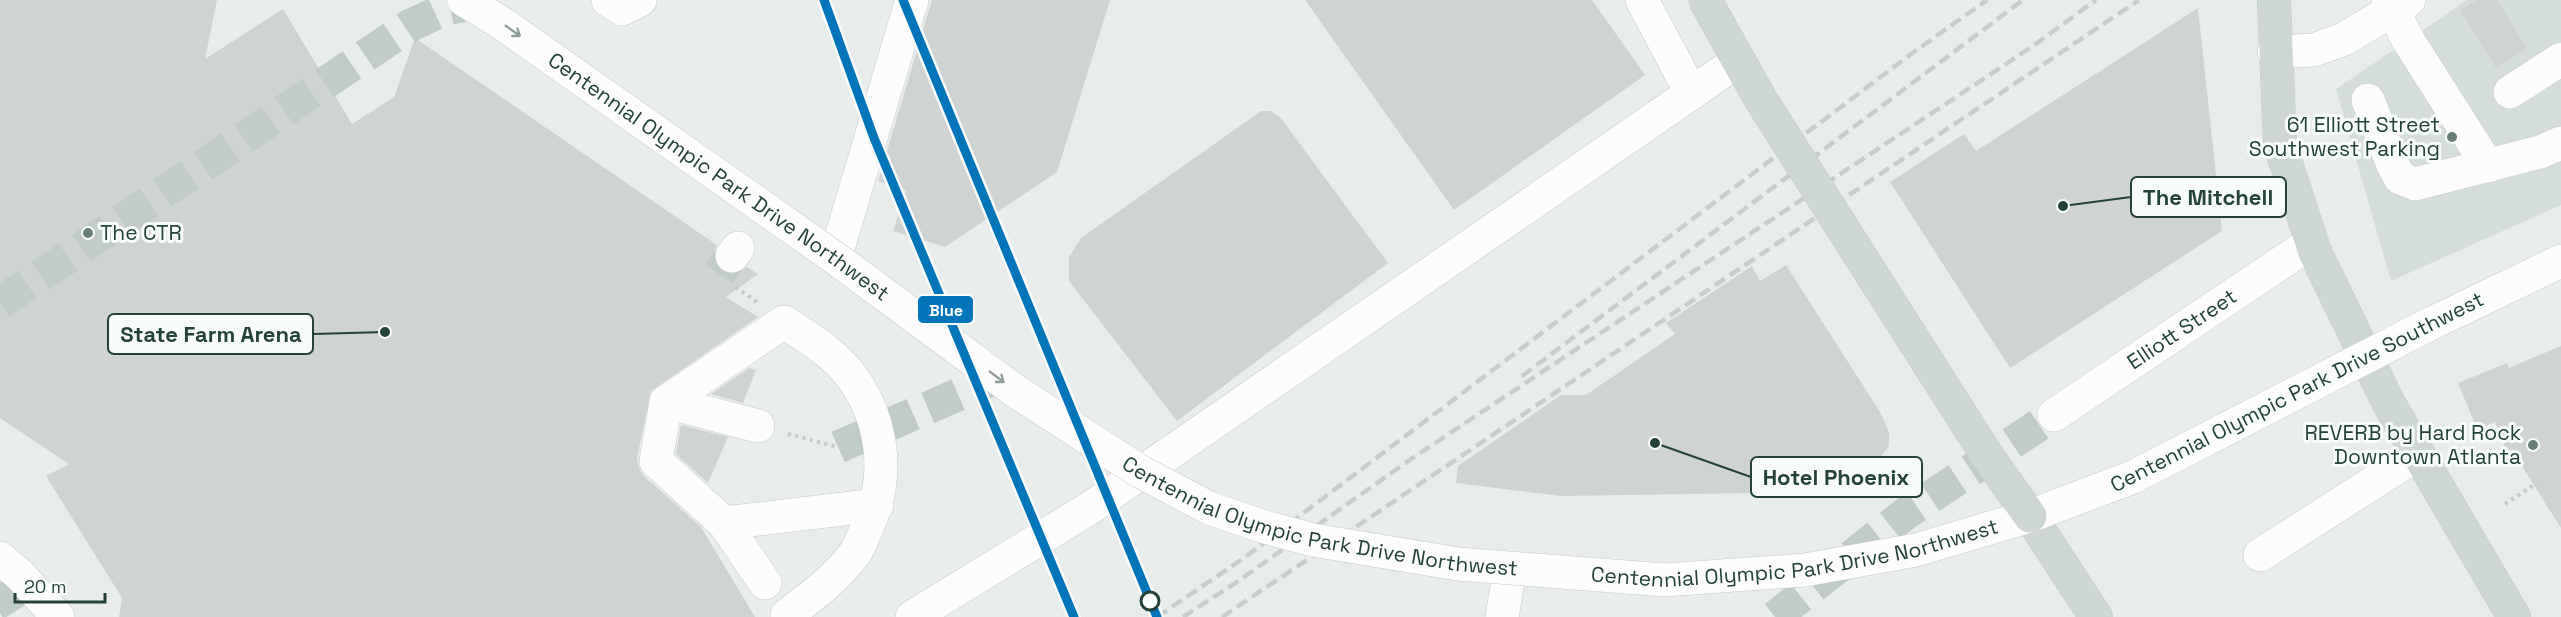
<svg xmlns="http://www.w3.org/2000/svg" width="2561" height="617" viewBox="0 0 2561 617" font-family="'Space Grotesk',sans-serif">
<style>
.built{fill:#d6dedb}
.building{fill:#cfd4d2}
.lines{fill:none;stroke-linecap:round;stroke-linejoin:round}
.minor-tunnel{stroke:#c1cbc8;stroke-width:33;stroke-dasharray:33 16;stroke-linecap:butt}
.minor-casing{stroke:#c5cac8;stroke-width:34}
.major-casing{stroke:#c3ccc9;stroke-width:34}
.path{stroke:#c3ccca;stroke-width:4;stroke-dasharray:3 4.5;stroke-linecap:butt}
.minor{stroke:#fcfcfc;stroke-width:33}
.major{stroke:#cfd7d5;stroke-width:33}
.rail{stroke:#c9cdcc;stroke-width:4.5;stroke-dasharray:12 6;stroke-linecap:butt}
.minor-bridge-casing{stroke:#c5cac8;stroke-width:34;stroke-linecap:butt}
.major-bridge-casing{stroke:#c3ccc9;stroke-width:34;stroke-linecap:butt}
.minor-bridge{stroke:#fcfcfc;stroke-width:33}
.major-bridge{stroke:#cfd7d5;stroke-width:33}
.metro-1-casing{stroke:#f7fbf9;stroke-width:14}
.metro-1{stroke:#0274ba;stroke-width:9}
.oneway{stroke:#909f9b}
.poi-dot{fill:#697e78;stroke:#f7fbf9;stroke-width:2}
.stop-dot{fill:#f7fbf9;stroke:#24423a;stroke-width:3}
.labels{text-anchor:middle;stroke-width:6;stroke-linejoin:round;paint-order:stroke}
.poi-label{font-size:21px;fill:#24423a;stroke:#f7fbf9;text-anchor:end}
.street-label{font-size:21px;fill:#24423a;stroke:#f7fbf9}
.leader{fill:none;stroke:#24423a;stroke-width:2}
.callout-dot{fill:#24423a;stroke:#f7fbf9;stroke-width:2}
.callout{fill:#f7fbf9;stroke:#24423a;stroke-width:2}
.callout-label{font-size:22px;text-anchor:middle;font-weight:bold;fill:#24423a}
.line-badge{stroke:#f7fbf9;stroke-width:2}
.badge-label{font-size:16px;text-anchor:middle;font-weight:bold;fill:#fff}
</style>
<rect width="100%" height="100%" fill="#e8edeb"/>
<path class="built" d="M2467 0H2561V205L2391 281 2336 89Z"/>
<path class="building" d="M0 0H217L205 59 283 9 352 124 394 97 415 38 717 245 713 254 715 263 721 271 729 274 739 273 747 267 758 274 726 297 758 317 651 391 637 458 639 468 643 475 701 527 755 617H119L122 598 46 476 69 464 0 418Z
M932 0H1110L1057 172 945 247 893 231 906 190 878 181Z
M1305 0H1592L1645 75 1454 210Z
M2477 0H2497L2527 48 2496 68 2460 10Z
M2198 8 2222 231 2010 368 1890 182 1964 134 1976 151Z
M1261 111H1270L1280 117 1388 263 1177 421 1069 281V257L1081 238Z
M1786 265 1880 412 1889 432V446L1879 459 1861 470 1814 486 1756 493 1561 496 1456 483 1458 466 1561 395H1586L1675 334 1666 323 1752 266 1760 281Z
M2561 346V528L2520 463 2513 466 2495 422 2477 429 2458 383 2507 363 2509 368Z
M749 368 756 370 743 403 711 394Z
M681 425 728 437 708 483 676 454Z"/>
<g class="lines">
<path class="minor-tunnel" d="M719 274 732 256
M0 303 411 25 446 9 492 0
M838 447 987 382
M0 582 22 617
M1775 617 1905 514 2054 415"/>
<defs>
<g id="minor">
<path d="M608 0 622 9 640 0"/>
<path d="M1642 0 1684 79"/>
<path d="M2388 0 2408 40 2488 166"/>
<path d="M2274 52 2314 50 2344 39 2409 0"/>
<path d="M2510 92 2561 59"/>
<path d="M2368 100 2393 165 2400 178 2415 184 2540 152 2561 143"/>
<path d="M732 256 738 248"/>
<path d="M835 258 912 0"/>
<path d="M2428 325 2561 261"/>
<path d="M666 402 656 461 724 523 765 583"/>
<path id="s1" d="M2054 415 2312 242"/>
<path d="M758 426 666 402 784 322C809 338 837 355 854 380 885 425 889 480 867 528 863 536 860 546 855 553 837 578 811 597 787 615L788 617"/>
<path d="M724 523 877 505"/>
<path d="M2260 555 2418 454"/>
<path d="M0 558 20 575 58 617"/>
<path d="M912 617 1090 508 1738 61"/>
<path d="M1502 617 1510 569"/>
</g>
<path id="major" d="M2274 0 2280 145 2315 252 2388 402 2514 617
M2030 516 2096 617"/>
</defs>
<use href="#minor" class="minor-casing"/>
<use href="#major" class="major-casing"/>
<path class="path" d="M736 287 757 302
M788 434 838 447
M2505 504 2537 483"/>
<use href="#minor" class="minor"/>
<use href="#major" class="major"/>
<path class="rail" d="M1522 376 2023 0
M1157 617 1244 558 1911 54 1987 0
M1183 617 1234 584 1414 457 2033 46 2096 0
M1222 617 2139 0"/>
<defs>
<g id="minor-bridge">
<path id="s2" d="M464 0 503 24 835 258 1018 393 1141 472 1209 508 1265 527 1313 540 1458 564 1665 580 1805 570 1916 550 2030 516 2133 477 2428 325"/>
</g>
<path id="major-bridge" d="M1705 0 1761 100 1988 457 2030 516"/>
</defs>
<use href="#minor-bridge" class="minor-bridge-casing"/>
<use href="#major-bridge" class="major-bridge-casing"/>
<use href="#minor-bridge" class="minor-bridge"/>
<use href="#major-bridge" class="major-bridge"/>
<defs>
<path id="metro-1" d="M824 0 874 138 1074 617
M903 0 1157 617"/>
</defs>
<use href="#metro-1" class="metro-1-casing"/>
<use href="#metro-1" class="metro-1"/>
</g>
<defs><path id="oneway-shaft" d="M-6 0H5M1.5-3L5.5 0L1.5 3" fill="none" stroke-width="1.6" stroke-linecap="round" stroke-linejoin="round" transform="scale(1.5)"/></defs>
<g class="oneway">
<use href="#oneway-shaft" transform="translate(513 31) rotate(35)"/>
<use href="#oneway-shaft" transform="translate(997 377) rotate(37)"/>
</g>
<g class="poi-dot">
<circle cx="2452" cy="137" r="6"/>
<circle cx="88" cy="233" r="6"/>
<circle cx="2533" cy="445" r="6"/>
</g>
<circle class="stop-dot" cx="1150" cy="601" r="9"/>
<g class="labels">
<g class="poi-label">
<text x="2440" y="132">61 Elliott Street<tspan x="2440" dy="24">Southwest Parking</tspan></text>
<text x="100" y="240" text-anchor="start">The CTR</text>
<text x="2521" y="440">REVERB by Hard Rock<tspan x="2521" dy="24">Downtown Atlanta</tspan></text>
</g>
<g class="street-label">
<text dy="7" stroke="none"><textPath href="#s2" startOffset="310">Centennial Olympic Park Drive Northwest</textPath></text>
<text dy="7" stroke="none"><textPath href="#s1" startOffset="154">Elliott Street</textPath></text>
<text transform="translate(2297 392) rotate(-27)" y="7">Centennial Olympic Park Drive Southwest</text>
<text dy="7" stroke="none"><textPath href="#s2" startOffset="1012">Centennial Olympic Park Drive Northwest</textPath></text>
<text dy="7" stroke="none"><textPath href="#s2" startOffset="1498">Centennial Olympic Park Drive Northwest</textPath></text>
</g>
</g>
<path class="leader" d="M2063 206L2131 197M385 332L313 334M1655 443L1751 477"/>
<g class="callout-dot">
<circle cx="2063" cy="206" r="6"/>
<circle cx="385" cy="332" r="6"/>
<circle cx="1655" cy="443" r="6"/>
</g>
<g class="callout">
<rect x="2131" y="177" width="155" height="40" rx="6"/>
<rect x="108" y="314" width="205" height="40" rx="6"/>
<rect x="1751" y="457" width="171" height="40" rx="6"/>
</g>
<g class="callout-label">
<text x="2208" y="205">The Mitchell</text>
<text x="211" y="342">State Farm Arena</text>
<text x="1836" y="485">Hotel Phoenix</text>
</g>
<rect class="line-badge" x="917" y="295" width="57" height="29" rx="6" fill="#0274ba"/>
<g class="badge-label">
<text x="946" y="316">Blue</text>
</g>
<path d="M15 593v9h90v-9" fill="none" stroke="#24423a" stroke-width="3"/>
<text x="24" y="593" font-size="18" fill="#24423a" stroke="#f7fbf9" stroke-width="4.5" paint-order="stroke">20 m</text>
</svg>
